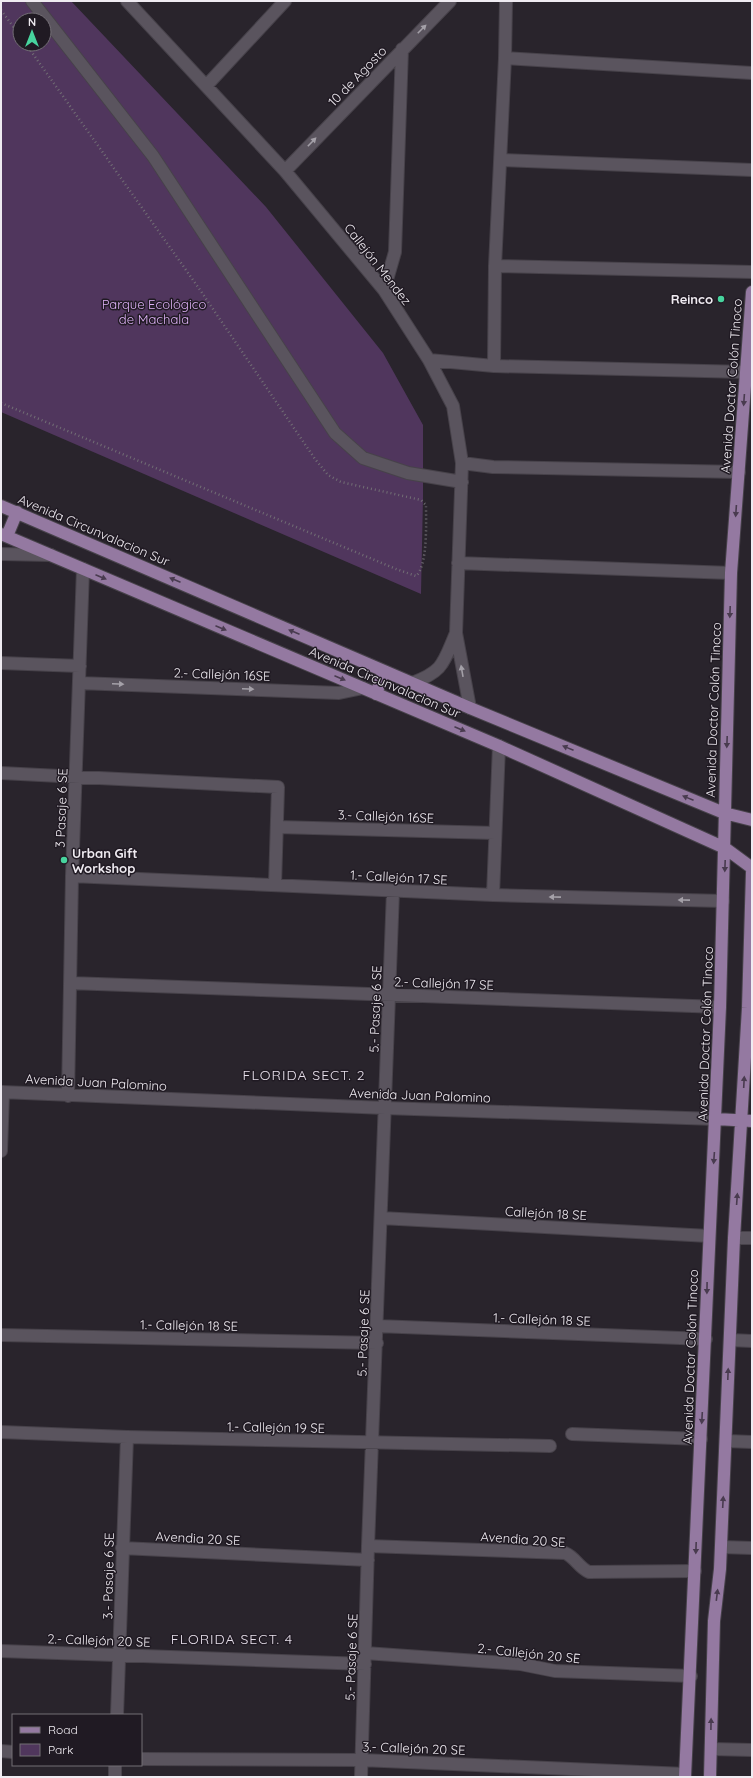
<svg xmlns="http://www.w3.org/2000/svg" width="753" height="1778" viewBox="0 0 753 1778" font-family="Quicksand,sans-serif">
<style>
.green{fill:#50365d;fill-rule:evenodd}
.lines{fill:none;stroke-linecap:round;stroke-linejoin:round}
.minor-casing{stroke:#47424a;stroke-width:14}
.major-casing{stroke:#47424a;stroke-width:14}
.path{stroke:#726e75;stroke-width:2.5;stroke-dasharray:1 3;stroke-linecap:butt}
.minor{stroke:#5a545e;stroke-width:12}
.major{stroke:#9479a1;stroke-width:12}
.oneway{fill:#a4a0a8}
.oneway2{fill:#493b4f}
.poi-dot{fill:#47d49e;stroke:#201a23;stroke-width:1.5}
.labels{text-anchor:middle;stroke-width:3;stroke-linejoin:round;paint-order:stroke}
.street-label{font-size:13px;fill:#efebf1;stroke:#201a23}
.poi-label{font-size:13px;font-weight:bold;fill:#efebf1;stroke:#201a23;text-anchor:end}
.park-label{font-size:13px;fill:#dfb2f8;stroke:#201a23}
.neighbourhood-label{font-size:14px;letter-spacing:1px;fill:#e7e0eb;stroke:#201a23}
</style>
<rect width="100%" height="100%" fill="#29242c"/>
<path class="green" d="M1 1H71L266 207 383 353 423 425V497L421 594 1 412ZM20 20H44V44H20Z"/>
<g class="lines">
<defs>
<path id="minor" d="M32 1 153 156 335 433 363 458 408 473 462 482
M127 1 285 171 384 290 429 360 453 406 462 463 456 633 470 708
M505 58 752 73
M207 85 285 1
M501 160 752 170
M285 171 450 1
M495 266 752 272
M384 290 395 252 402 49
M429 360 494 366 746 372
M494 366 495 266 505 58 506 1
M462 463 493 467 739 472
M1 554 51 555
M458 563 731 573
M1 663 80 666
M79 683 339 693 363 688
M412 683C444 671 443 663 456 633
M1 773 278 787 275 885
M277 827 495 833
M72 876 493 895 723 901
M493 895 499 746
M70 983 720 1007
M1 1092 385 1108 716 1119
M68 1096 72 876 83 569
M1 1151 3 1092
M381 1218 709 1236
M734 1238H752
M377 1326 706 1339
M1 1335 377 1343
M730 1340 752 1341
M1 1432 127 1437 550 1446
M572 1434 701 1439
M726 1441 752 1442
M368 1546 565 1553C575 1557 579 1568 589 1572L695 1571
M721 1547 752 1548
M122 1548 368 1560
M1 1651 365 1664
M365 1653 520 1664 555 1671 691 1676
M117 1715 127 1437
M711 1749 752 1750
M1 1751 13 1752
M141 1759 361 1760 685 1774
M115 1777V1765
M361 1777 368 1546 393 891"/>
<path id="major" d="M1 506 470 708 724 813 752 820
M1 534 499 746 725 848 752 868
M7 536 17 512
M376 694 384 671
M716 1119 752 1121
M685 1777 720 1007 731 573 752 292
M710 1777 714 1621 720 1569 734 1238 748 1008 752 872"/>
</defs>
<use href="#minor" class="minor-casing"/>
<use href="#major" class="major-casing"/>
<path class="path" d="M1 10 20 36
M1 403 396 569 416 576C428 565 426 522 426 505L421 500 341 482 328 475 315 459 198 287 26 44"/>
<use href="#minor" class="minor"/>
<use href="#major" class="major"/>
</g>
<defs><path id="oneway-solid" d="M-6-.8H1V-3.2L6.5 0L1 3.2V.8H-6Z"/></defs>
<g class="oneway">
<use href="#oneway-solid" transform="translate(422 29) rotate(-45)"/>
<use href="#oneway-solid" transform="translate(312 142) rotate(-46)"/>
<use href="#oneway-solid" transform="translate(462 671) rotate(-100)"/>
<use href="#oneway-solid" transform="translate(118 684) rotate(2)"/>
<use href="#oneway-solid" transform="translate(248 689) rotate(2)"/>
<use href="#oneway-solid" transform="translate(555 897) rotate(-179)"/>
<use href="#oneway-solid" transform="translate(684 900) rotate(-179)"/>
</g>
<g class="oneway2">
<use href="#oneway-solid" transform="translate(744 400) rotate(94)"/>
<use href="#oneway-solid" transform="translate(736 511) rotate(94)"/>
<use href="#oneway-solid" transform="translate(101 577) rotate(23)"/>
<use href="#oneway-solid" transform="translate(175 580) rotate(-157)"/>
<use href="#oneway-solid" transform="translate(730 612) rotate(92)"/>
<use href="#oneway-solid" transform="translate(221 628) rotate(23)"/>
<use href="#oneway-solid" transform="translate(294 632) rotate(-157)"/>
<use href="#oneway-solid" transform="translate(340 678) rotate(23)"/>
<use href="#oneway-solid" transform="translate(460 729) rotate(23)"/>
<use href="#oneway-solid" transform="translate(727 742) rotate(92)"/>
<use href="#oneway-solid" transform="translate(568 748) rotate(-158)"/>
<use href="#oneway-solid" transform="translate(688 798) rotate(-158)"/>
<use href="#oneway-solid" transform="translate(725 866) rotate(92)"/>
<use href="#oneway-solid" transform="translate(744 1082) rotate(-87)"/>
<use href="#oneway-solid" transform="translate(714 1158) rotate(94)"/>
<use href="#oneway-solid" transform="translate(737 1199) rotate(-86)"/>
<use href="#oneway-solid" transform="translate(707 1288) rotate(91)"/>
<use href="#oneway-solid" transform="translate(728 1374) rotate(-88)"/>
<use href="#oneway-solid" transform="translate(702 1418) rotate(93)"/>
<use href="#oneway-solid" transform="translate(723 1502) rotate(-87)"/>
<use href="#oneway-solid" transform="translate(696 1548) rotate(92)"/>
<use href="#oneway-solid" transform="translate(717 1595) rotate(-83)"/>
<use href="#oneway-solid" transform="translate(711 1724) rotate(-89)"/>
</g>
<g class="poi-dot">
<circle cx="721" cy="299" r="4"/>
<circle cx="64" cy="860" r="4"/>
</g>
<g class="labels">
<g class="street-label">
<text transform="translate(357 76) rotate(-46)" y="5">10 de Agosto</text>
<text transform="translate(378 264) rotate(52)" y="5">Callejón Mendez</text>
<text transform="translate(731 386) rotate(-86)" y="5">Avenida Doctor Colón Tinoco</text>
<text transform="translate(94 530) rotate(23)" y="5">Avenida Circunvalacion Sur</text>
<text transform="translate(222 674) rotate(2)" y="5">2.- Callejón 16SE</text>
<text transform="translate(385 682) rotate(23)" y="5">Avenida Circunvalacion Sur</text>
<text transform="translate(713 710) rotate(-88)" y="5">Avenida Doctor Colón Tinoco</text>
<text transform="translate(61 808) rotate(-88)" y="5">3 Pasaje 6 SE</text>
<text transform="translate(386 816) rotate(2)" y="5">3.- Callejón 16SE</text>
<text transform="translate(399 877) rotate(3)" y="5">1.- Callejón 17 SE</text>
<text transform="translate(444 983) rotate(2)" y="5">2.- Callejón 17 SE</text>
<text transform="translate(375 1009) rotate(-88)" y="5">5.- Pasaje 6 SE</text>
<text transform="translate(705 1034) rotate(-88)" y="5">Avenida Doctor Colón Tinoco</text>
<text transform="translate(96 1082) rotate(3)" y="5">Avenida Juan Palomino</text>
<text transform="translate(420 1095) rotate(2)" y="5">Avenida Juan Palomino</text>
<text transform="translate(546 1213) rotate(3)" y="5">Callejón 18 SE</text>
<text transform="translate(542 1319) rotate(2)" y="5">1.- Callejón 18 SE</text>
<text transform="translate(189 1325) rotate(1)" y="5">1.- Callejón 18 SE</text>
<text transform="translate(363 1333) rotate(-88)" y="5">5.- Pasaje 6 SE</text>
<text transform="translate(690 1357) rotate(-88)" y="5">Avenida Doctor Colón Tinoco</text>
<text transform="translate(276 1427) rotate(1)" y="5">1.- Callejón 19 SE</text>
<text transform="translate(198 1538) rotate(3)" y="5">Avendia 20 SE</text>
<text transform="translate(523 1539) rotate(4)" y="5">Avendia 20 SE</text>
<text transform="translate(108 1576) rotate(-89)" y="5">3.- Pasaje 6 SE</text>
<text transform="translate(99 1640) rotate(2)" y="5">2.- Callejón 20 SE</text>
<text transform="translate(529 1653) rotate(6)" y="5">2.- Callejón 20 SE</text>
<text transform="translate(351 1657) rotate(-88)" y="5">5.- Pasaje 6 SE</text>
<text transform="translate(414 1748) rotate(2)" y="5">3.- Callejón 20 SE</text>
</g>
<g class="poi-label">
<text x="713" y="304">Reinco</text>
<text x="72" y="858" text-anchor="start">Urban Gift<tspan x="72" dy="15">Workshop</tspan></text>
</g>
<g class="park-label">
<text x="154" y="309">Parque Ecológico<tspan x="154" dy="15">de Machala</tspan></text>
</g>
<g class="neighbourhood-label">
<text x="304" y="1080">FLORIDA SECT. 2</text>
<text x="232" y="1644">FLORIDA SECT. 4</text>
</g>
</g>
<rect width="753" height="1778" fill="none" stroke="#efebf1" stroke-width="4"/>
<rect x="12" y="1714" width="130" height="52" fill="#201a23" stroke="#736e75"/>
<rect x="20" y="1727" width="20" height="6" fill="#9479a1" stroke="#736e75"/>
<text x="48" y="1734" font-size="12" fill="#efebf1">Road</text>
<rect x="20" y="1744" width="20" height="12" fill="#50365d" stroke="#736e75"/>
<text x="48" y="1754" font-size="12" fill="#efebf1">Park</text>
<g transform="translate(32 32)"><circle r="19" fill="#201a23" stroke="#736e75"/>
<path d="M0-3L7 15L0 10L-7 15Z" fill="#47d49e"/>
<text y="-6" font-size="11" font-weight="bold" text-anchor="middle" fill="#efebf1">N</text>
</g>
</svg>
